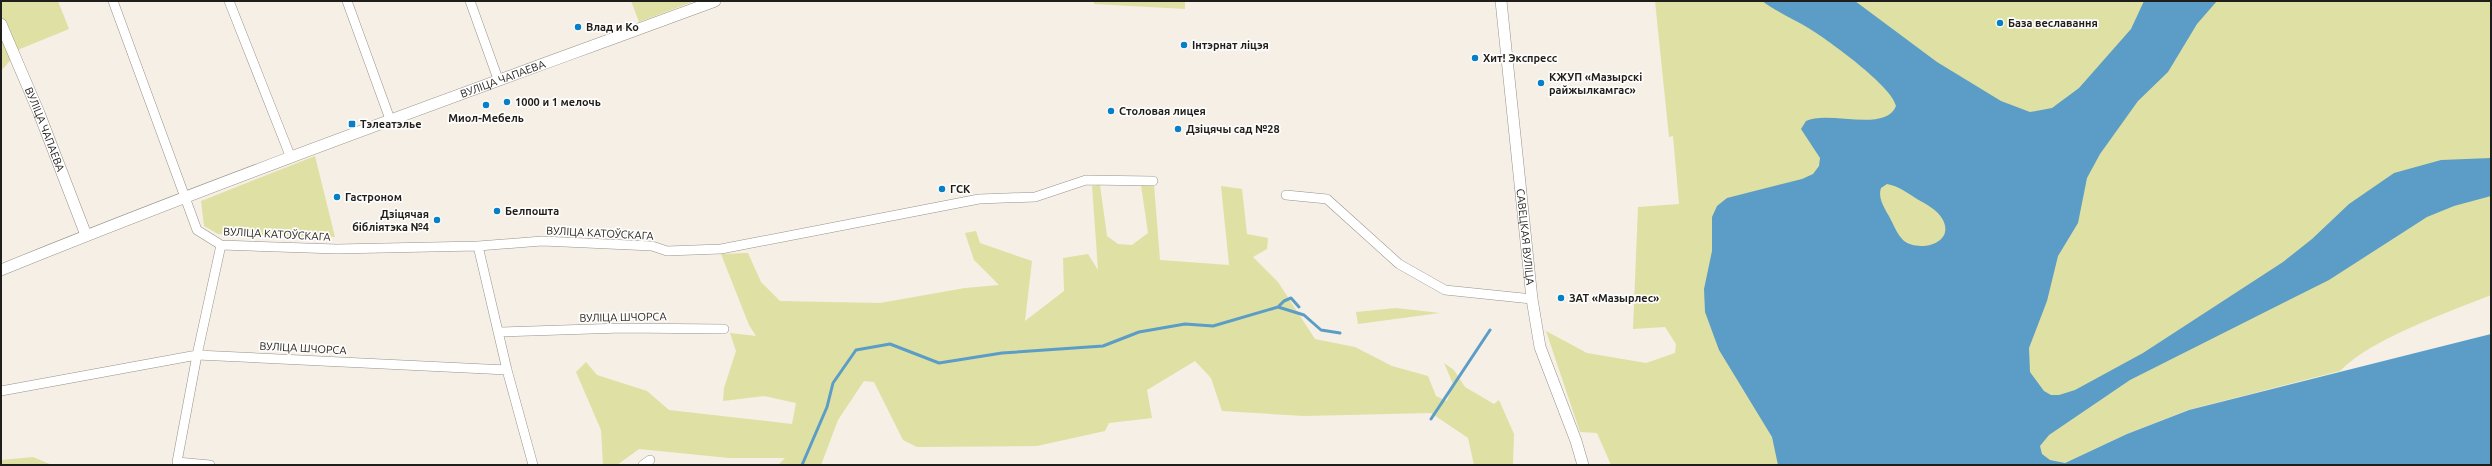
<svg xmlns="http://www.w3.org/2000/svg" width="2492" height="466" viewBox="0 0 2492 466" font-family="Ubuntu,sans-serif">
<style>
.green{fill:#dee1a3}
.water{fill:#5b9dc6;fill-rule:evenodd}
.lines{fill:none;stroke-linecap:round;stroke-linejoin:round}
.stream{stroke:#5b9dc6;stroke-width:3}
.minor-casing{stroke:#989289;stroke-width:10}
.tertiary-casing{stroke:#989289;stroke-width:12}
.minor{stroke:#fff;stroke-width:9}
.tertiary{stroke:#fff;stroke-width:11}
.poi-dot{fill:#077fc8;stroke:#fefdfb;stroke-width:1.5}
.labels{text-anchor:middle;stroke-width:3.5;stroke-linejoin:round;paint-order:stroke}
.poi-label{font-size:11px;font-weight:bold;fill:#201e1b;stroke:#fefdfb;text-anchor:start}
.street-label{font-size:11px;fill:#201e1b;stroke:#fefdfb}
</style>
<rect width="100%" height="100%" fill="#f5efe6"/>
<path class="green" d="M1 1H58L69 29 20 49 1 71Z
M631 1H695L639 22Z
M1094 1H1185V9L1094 4Z
M1655 1H2491V295C2447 313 2372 338 2340 371L2188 410 2127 434 2065 463 1611 465 1597 433 1580 432 1546 331 1587 353 1646 363 1675 353 1676 344 1665 327 1633 329 1638 207 1679 204 1673 136 1669 137Z
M315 156 335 237 218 234 204 226 201 201Z
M1100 185 1107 236 1118 244 1132 245 1148 233 1141 185H1154L1160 260 1229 265 1221 186 1242 189 1247 234 1268 238 1267 249 1253 257 1278 282 1315 339 1355 347 1392 366 1428 376 1436 396 1447 401 1453 384 1444 363 1454 370 1465 387 1494 404 1499 400 1514 434 1513 464 1474 465 1468 438 1431 413 1304 416 1222 411 1211 378 1195 361 1147 390 1152 418 1109 423 1105 431 1037 446 917 447 903 440 874 382 864 381 838 420 821 465H778L785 458H729L639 449 617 465H603L601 430 576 372 586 362 597 375 647 391 669 410 792 424 796 403 764 396 723 401 724 388 736 351 730 333 756 336 749 325 721 254 748 253 761 282 780 301 880 303 965 288 999 285 974 260 965 233 976 231 980 243 1032 261 1025 321 1064 291 1063 258 1088 254 1098 270 1092 186Z
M1396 308 1440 313 1358 324 1356 312Z
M33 457 52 465H1V460Z"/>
<path class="water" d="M1762 1H1855L1937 62 2001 101 2030 112 2052 108 2079 88 2131 29 2144 1H2217L2197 24 2168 72 2138 101 2100 154 2087 178 2078 223 2058 256 2047 301 2029 348 2030 372 2044 391 2051 395H2059L2075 390 2143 353 2283 262 2312 239 2349 204 2394 173 2441 160 2491 158V196L2454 206 2427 217 2329 280 2130 380 2049 435 2040 446 2042 454 2050 460 2065 463 2127 434 2189 410 2491 334V465H1778L1772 437 1719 350 1705 312 1704 289 1712 251V217L1717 206 1727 198 1802 179 1813 174 1819 166 1820 158 1801 129 1806 121C1828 110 1886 133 1896 106 1893 87 1828 40 1810 29 1794 19 1777 12 1762 1ZM1887 184C1898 186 1908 193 1917 199 1926 204 1938 210 1943 220 1955 244 1918 253 1903 240 1898 235 1895 228 1892 222 1887 211 1877 200 1881 188Z"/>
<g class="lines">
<path class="stream" d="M1278 307 1284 301 1291 298 1299 307
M1431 419 1490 330
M802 465 827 407 833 383 856 350 890 344 939 363 1002 353 1103 346 1139 332 1185 324 1213 326 1278 307 1304 315 1321 330 1340 333"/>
<defs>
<path id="minor" d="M113 1 197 230 221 245 337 249 478 246 542 241 652 246 667 251 721 249 979 199 1035 197 1086 180 1153 181
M229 1 291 158
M347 1 391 122
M470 1 498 79
M1286 195 1327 199 1399 264 1445 290 1532 299
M478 246 507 370 533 465
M499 332 622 328 724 329
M1 391 197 355 507 370
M210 465 177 462 197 355 221 245
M643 465 650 460"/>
<g id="tertiary">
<path id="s1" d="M1501 1 1532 299 1540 347 1576 441 1583 465"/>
<path id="s2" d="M1 24 39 113 86 235"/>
<path id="s3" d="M1 270C237 174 476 89 715 1"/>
</g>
</defs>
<use href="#minor" class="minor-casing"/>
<use href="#tertiary" class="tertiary-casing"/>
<use href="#minor" class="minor"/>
<use href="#tertiary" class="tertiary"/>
</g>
<g class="poi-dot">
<circle cx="2000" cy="23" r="4"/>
<circle cx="578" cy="27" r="4"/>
<circle cx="1184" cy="45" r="4"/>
<circle cx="1475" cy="58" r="4"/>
<circle cx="1541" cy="83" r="4"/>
<circle cx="507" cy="102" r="4"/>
<circle cx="486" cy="105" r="4"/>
<circle cx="1111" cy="111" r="4"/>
<rect x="348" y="120" width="8" height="8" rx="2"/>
<circle cx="1178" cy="129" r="4"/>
<circle cx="942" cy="189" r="4"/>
<circle cx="337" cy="197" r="4"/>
<circle cx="497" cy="211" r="4"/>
<circle cx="437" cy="220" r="4"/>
<circle cx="1561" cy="298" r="4"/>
</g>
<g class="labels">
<g class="poi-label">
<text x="2008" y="27">База веславання</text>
<text x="586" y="31">Влад и Ко</text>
<text x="1192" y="49">Інтэрнат ліцэя</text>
<text x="1483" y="62">Хит! Экспресс</text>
<text x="1549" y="81">КЖУП «Мазырскі<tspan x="1549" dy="13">райжылкамгас»</tspan></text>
<text x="515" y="106">1000 и 1 мелочь</text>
<text x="1119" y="115">Столовая лицея</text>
<text x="486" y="122" text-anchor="middle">Миол-Мебель</text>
<text x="360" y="128">Тэлеатэлье</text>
<text x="1186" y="133">Дзіцячы сад №28</text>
<text x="950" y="193">ГСК</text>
<text x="345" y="201">Гастроном</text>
<text x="505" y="215">Белпошта</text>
<text x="429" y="218" text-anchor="end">Дзіцячая<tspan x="429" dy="13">бібліятэка №4</tspan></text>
<text x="1569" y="302">ЗАТ «Мазырлес»</text>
</g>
<g class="street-label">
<text dy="4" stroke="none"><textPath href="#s3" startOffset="537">ВУЛІЦА ЧАПАЕВА</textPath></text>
<text dy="4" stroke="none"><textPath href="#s2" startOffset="114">ВУЛІЦА ЧАПАЕВА</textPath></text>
<text transform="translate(600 233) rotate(3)" y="4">ВУЛІЦА КАТОЎСКАГА</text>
<text transform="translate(277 234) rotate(3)" y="4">ВУЛІЦА КАТОЎСКАГА</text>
<text dy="4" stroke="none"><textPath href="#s1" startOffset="237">САВЕЦКАЯ ВУЛІЦА</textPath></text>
<text transform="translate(623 317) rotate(-1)" y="4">ВУЛІЦА ШЧОРСА</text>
<text transform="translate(303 348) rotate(3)" y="4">ВУЛІЦА ШЧОРСА</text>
</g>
</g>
<rect width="2492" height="466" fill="none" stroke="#201e1b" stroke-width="4"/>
</svg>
